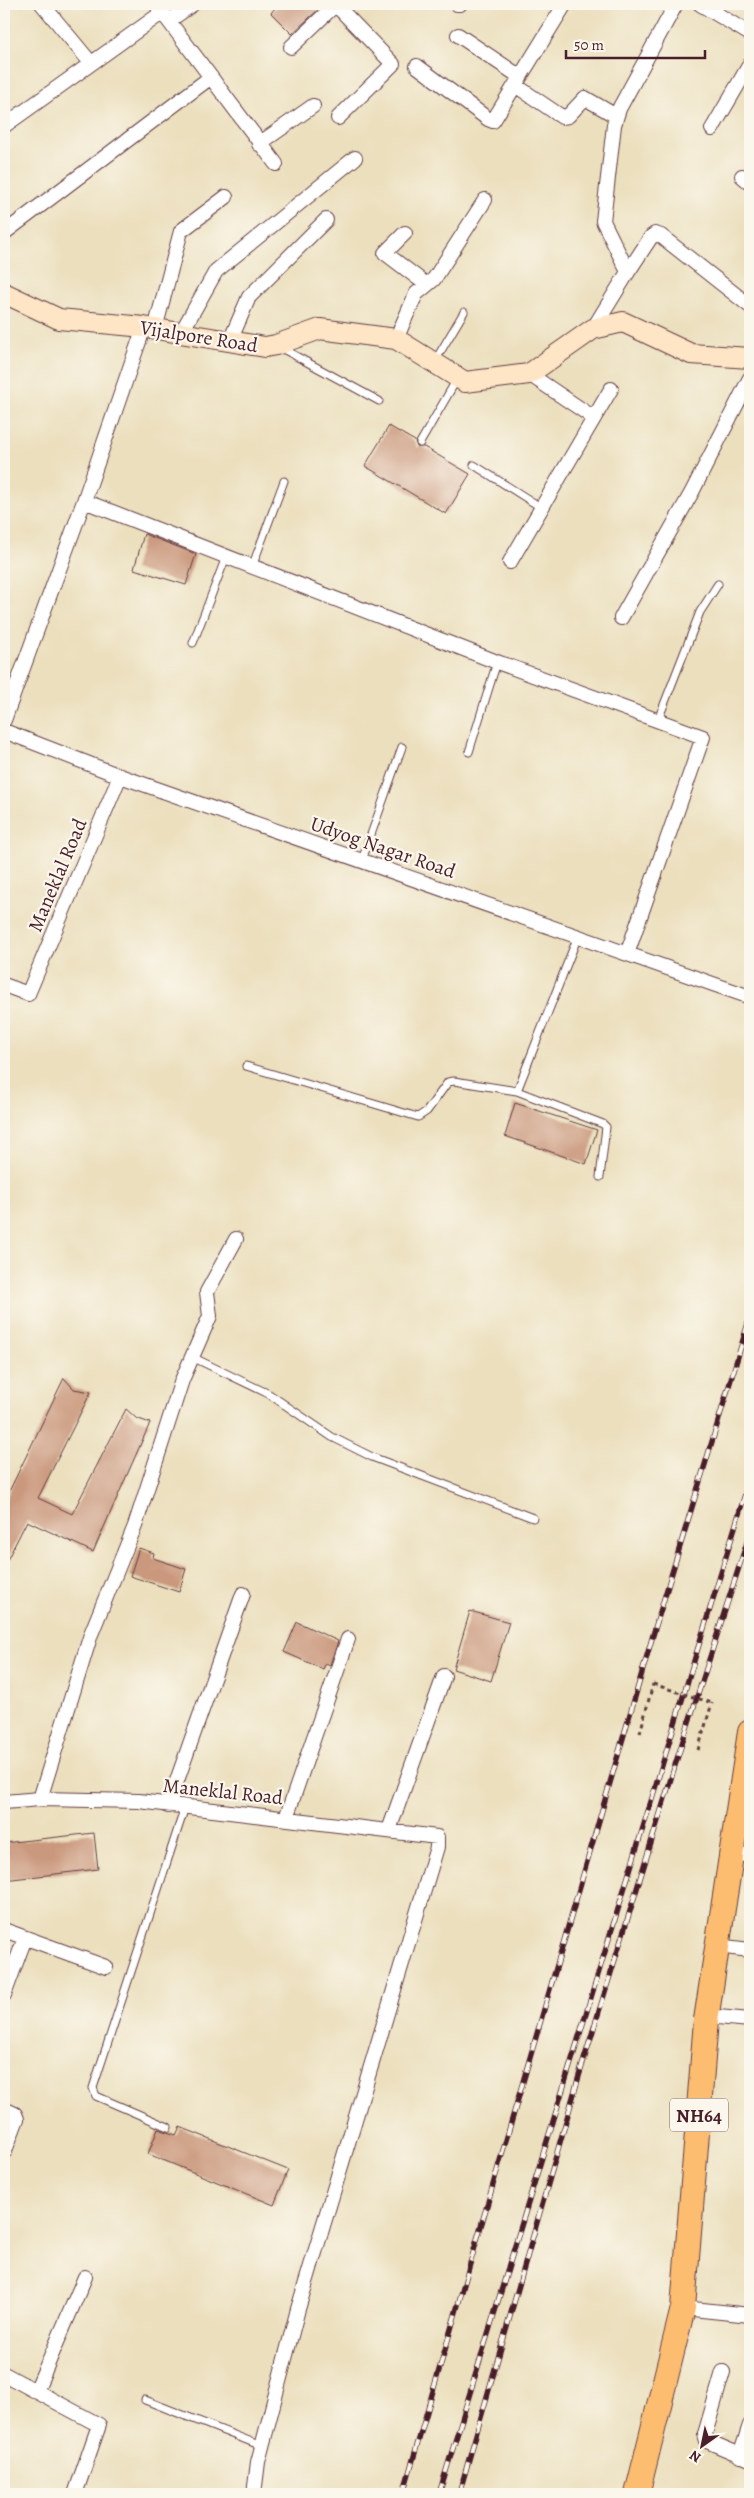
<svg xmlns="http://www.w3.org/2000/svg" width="754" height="2498" viewBox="0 0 754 2498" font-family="Alegreya,serif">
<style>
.building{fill:#ca987d}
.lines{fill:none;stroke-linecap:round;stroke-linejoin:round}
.service-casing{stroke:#623c41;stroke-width:9}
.minor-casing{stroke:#623c41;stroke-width:16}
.secondary-casing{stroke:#623c41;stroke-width:22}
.trunk-casing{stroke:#623c41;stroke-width:26}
.path{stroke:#623c41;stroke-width:3;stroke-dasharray:4 4;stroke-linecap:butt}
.service{stroke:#fff;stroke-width:7}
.minor{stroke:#fff;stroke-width:14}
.secondary{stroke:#fee5c5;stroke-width:20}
.trunk{stroke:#fcbd6f;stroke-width:24}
.rail-casing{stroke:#4a1f2b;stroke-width:5.5}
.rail{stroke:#fbf7ec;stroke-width:4;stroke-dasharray:11;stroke-linecap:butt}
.path-bridge{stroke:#623c41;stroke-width:3;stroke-dasharray:4 4;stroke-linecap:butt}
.labels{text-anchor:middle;stroke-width:4.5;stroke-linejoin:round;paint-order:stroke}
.shield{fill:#fbf7ec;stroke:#7f6065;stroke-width:1}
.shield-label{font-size:19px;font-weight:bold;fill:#4a1f2b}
.street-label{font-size:20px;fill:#4a1f2b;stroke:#fbf7ec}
</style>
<rect width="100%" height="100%" fill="#fbf7ec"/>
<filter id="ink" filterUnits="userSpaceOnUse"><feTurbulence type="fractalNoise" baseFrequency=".02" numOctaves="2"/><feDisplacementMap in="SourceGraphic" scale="10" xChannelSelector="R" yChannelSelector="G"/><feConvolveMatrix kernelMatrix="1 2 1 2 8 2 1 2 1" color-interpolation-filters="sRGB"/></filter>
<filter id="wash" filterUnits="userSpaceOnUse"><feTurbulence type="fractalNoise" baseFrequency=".0096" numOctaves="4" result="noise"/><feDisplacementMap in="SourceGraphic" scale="20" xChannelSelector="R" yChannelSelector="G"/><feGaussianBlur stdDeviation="1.12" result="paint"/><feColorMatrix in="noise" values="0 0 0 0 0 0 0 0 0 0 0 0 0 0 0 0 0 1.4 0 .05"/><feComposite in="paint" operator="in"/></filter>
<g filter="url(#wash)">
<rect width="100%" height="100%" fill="#ebdfbd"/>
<g id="blocks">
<path class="building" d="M278 4H324L292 34 271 13Z
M389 426 415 441 417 447H424L470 474 446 514 365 466Z
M144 534 196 554 186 585 134 569Z
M515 1103 597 1130 586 1164 505 1136Z
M64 1378 74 1389 91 1392 38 1498 72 1514 126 1409 136 1418 150 1423 93 1552 27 1521 4 1566V1502Z
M139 1548 154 1553 153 1558 186 1569 179 1592 130 1576Z
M470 1611 509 1622 491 1681 453 1669Z
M297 1622 338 1641 330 1665 326 1663 323 1669 284 1652Z
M94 1833 98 1869 4 1880V1843Z
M180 2127 288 2170 274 2205 148 2154 158 2129 176 2135Z"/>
</g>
</g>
<g filter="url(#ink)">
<use href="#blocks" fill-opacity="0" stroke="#623c41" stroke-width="1"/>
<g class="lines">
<defs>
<path id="service" d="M281 348 379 401
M435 361 464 312
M420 443 457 379
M474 465 542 508
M252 567 284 481
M193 643 226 557
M658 720 700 612 718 584
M469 752 497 662
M362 860 402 747
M246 1066 418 1117 427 1111 448 1082 454 1081 517 1091 578 936
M517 1091 603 1124 606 1127 600 1177
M192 1357 269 1394 332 1437 372 1457 533 1518
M168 2127 96 2096 93 2088 185 1807
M145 2400 262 2446"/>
<path id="minor" d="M42 4 91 63
M156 4 276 164
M335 4 393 64 338 118
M457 4H460
M700 4 750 34
M170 20 193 4
M458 35 519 76
M291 47 336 4
M417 66 488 119 493 121 565 4
M515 85 562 117 568 116 585 98 616 116
M4 126 163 12
M712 129 750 64
M259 144 313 106
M742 176 750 183
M4 233 211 77
M405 233 385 253 427 285
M628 272 651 237 655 234 661 236 750 306
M155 329 181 231 226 197
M593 329 628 272 603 221 614 125 619 109 676 4
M181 333 216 271 355 158
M396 339 416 294 434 279 485 200
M230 341 249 297 326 220
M529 374 594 418
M84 501 497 662 703 737 627 954
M510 562 611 389
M621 618 692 492 750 378
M4 720 84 501 144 327
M4 731 120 776 750 997
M4 985 28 994 120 776
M40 1799 91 1634 135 1526 182 1380 210 1316 207 1292 236 1239
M4 1802 40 1799 139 1801 437 1837V1847L298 2309 258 2462 254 2494
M168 1806 243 1594
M286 1818 348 1639
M389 1830 444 1676
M731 1854 750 1855
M4 1930 106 1967
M717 1946 750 1950
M4 1995 25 1938
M707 2016 750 2020
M4 2109 15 2114 17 2119 4 2153
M683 2308 750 2315
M723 2372 705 2434 707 2441 750 2459
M4 2374 99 2425 75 2494
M36 2391 85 2277
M740 2456 750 2425"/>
<path id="secondary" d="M4 293 59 319 144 327 265 347 276 345 320 329 396 339 465 382 529 374 593 329 623 322 691 354 750 358"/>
<path id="trunk" d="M637 2494 683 2308 706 2020 750 1732"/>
</defs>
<use href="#service" class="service-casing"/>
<use href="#minor" class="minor-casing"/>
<use href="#secondary" class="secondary-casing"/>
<use href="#trunk" class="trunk-casing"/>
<path class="path" d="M640 1733 653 1684
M698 1750 712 1703"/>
<use href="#service" class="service"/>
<use href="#minor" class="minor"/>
<use href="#secondary" class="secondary"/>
<use href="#trunk" class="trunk"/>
<defs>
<path id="rail" d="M403 2494 653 1635 750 1317
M439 2494 750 1478
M459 2494 579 2076 677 1759 750 1533"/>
</defs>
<use href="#rail" class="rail-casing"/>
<use href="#rail" class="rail"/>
<path class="path-bridge" d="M653 1684 712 1703"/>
</g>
</g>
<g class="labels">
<rect class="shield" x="670" y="2098.5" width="58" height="33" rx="4"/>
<g class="shield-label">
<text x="699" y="2122">NH64</text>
</g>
<g class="street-label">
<text transform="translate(199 336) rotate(9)" y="7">Vijalpore Road</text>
<text transform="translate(383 847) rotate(19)" y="7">Udyog Nagar Road</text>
<text transform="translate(57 875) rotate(-67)" y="7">Maneklal Road</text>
<text transform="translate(223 1791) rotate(6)" y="7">Maneklal Road</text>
</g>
</g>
<rect width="754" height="2498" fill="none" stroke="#fbf7ec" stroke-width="20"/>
<g transform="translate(702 2446) rotate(213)" stroke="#fbf7ec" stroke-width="4" paint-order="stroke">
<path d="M0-4L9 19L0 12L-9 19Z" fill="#4a1f2b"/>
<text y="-8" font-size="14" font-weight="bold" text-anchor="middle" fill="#4a1f2b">N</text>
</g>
<path d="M566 50v8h139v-8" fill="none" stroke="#4a1f2b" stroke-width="2.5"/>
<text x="574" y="50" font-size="15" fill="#4a1f2b" stroke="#fbf7ec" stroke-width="4" paint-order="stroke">50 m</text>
</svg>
